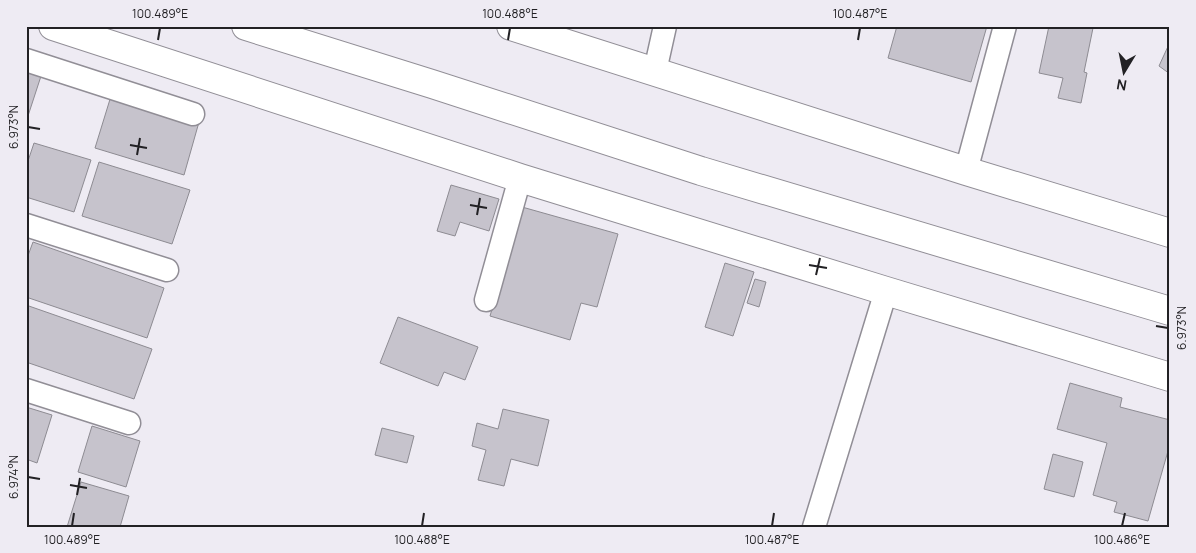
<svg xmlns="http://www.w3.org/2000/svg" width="1196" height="553" viewBox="0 0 1196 553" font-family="Manrope,sans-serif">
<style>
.building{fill:#c6c3cc;stroke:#8d8b92}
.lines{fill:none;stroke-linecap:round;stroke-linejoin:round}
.minor-casing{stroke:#918e96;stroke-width:25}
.highway-casing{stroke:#918e96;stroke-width:30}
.minor{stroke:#fff;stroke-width:22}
.highway{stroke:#fff;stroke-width:28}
.ticks{fill:none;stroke:#222124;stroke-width:2}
.neatline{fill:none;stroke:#222124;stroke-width:2}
.ticks-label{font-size:12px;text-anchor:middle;fill:#222124}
</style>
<rect width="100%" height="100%" fill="#eeebf3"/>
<path class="building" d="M897 26H987L971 82 888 58Z
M1049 26H1085L1093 28 1084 72 1087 73 1081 103 1058 98 1063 78 1039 73Z
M1170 42V74L1159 66Z
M26 68 42 73 26 122Z
M111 96 199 122 184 175 95 148Z
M34 143 91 160 74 212 26 197V167Z
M99 162 190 190 172 244 82 216Z
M451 185 499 199 489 231 460 222 455 236 437 231Z
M522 207 618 234 597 307 581 303 570 340 490 316Z
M33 242 164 288 147 338 26 297V261Z
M725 263 754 272 733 336 705 327Z
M755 279 766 282 759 307 747 303Z
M26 305 152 349 134 399 26 362Z
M398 317 478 347 465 380 444 372 438 386 380 363Z
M1070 383 1122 398 1120 407 1170 420V444L1148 521 1114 512 1117 502 1093 495 1107 443 1057 429Z
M26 407 52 415 37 463 26 459Z
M503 409 549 420 538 466 511 459 504 486 478 480 486 450 472 446 477 423 498 429Z
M92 426 140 441 126 487 78 472Z
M382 428 414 436 407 463 375 455Z
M1053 454 1083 462 1074 497 1044 489Z
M81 482 129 496 120 527H67Z"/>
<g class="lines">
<defs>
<path id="minor" d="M26 60 193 114
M655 71 665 26
M966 171 1005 26
M26 225 167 270
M486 300 520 178
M26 390 129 423
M814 527 886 291"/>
<path id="highway" d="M53 26 520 178 886 291 1170 377
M246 26 432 84 701 171 1170 311
M511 26 966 171 1170 233"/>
</defs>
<use href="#minor" class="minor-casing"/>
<use href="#highway" class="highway-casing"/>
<use href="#minor" class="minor"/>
<use href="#highway" class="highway"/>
</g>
<path class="ticks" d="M158 40 160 28M508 40 510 28M858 40 860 28M28 127 40 129M130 145 147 148M137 155 140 138M470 205 487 208M477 215 480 198M809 265 827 268M816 275 820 258M1156 326 1168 328M28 477 40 479M70 485 87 488M77 495 80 478M72 526 74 513M422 526 424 513M772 526 774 513M1122 526 1125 513"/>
<rect width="1196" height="553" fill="none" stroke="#eeebf3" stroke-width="55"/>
<g transform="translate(1124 72) rotate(190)" stroke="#eeebf3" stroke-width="4" paint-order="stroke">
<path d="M0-4L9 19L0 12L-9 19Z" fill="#222124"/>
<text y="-8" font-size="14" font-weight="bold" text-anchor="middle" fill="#222124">N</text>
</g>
<rect x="28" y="28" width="1140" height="498" class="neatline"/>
<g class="ticks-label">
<text x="160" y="18">100.489°E</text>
<text x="510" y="18">100.488°E</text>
<text x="860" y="18">100.487°E</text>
<text transform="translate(14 127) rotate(-90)" y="4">6.973°N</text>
<text transform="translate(1182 328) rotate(-90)" y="4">6.973°N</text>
<text transform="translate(14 477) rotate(-90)" y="4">6.974°N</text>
<text x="72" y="544">100.489°E</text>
<text x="422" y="544">100.488°E</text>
<text x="772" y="544">100.487°E</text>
<text x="1122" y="544">100.486°E</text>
</g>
</svg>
